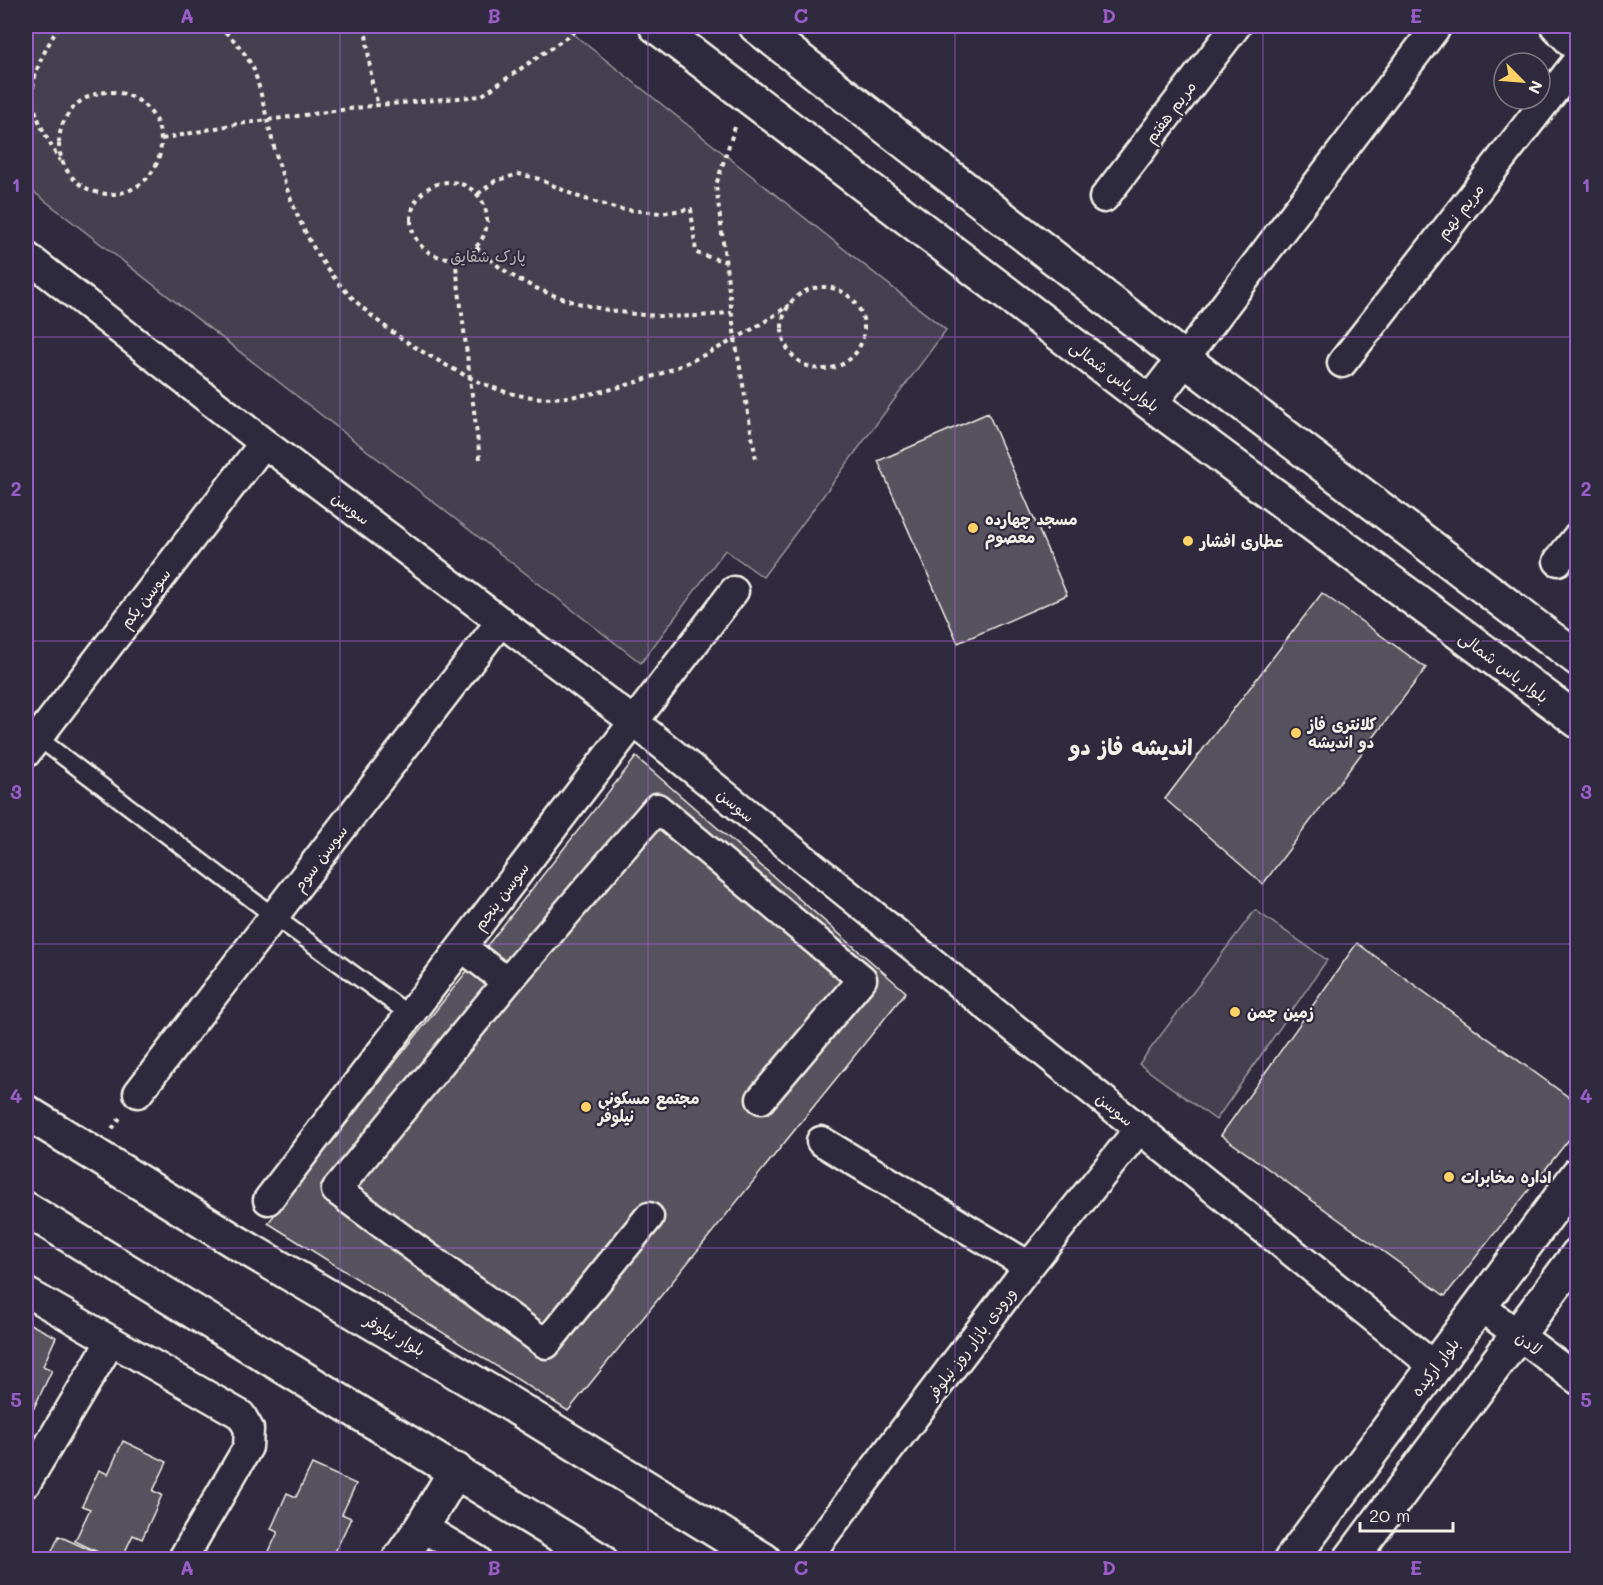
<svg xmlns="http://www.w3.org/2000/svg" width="1603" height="1585" viewBox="0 0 1603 1585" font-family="Mali,'Playpen Sans Arabic',sans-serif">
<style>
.green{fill:#454050;stroke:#9c989c;stroke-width:1.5}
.building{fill:#56525f;stroke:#f4f1e8;stroke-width:1.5}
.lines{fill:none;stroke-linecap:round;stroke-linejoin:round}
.lane-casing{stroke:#f4f1e8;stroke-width:20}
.street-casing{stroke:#f4f1e8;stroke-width:33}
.secondary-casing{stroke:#f4f1e8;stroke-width:38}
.path{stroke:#f4f1e8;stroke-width:4;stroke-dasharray:4.5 4.5;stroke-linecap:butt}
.lane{stroke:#2f2a3d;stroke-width:15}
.street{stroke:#2f2a3d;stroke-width:28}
.secondary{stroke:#2f2a3d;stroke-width:33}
.grid{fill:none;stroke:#995dc9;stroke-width:1.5;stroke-opacity:0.55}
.poi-dot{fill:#ffd166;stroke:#2f2a3d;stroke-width:2}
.labels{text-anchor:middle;stroke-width:4.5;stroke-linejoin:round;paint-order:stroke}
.street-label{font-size:16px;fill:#f4f1e8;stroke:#2f2a3d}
.park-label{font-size:16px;fill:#b7b3b3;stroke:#2f2a3d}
.poi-label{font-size:16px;font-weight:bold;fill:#f4f1e8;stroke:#2f2a3d;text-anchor:start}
.district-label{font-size:22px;font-weight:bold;fill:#f4f1e8;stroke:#2f2a3d}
.neatline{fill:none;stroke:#995dc9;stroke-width:2}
.grid-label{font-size:20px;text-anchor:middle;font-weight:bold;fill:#995dc9}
</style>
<rect width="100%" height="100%" fill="#2f2a3d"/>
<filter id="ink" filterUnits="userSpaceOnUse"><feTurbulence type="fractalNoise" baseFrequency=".0167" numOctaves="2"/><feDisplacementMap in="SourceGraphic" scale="12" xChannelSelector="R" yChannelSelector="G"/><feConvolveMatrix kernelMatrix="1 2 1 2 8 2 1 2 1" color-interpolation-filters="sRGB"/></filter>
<g filter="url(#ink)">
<path class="green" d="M26 26H563L946 330 763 577 725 550 641 663 26 186Z
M1255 910 1327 960 1216 1120 1139 1064Z"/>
<path class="building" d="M988 413 1067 595 958 643 878 461Z
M1322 593 1426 668 1263 884 1165 799Z
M636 757 906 992 568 1411 268 1223Z
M1357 943 1578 1104V1128L1445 1296 1221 1135Z
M26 1322 56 1337 43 1366 52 1370 31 1414 26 1411Z
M123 1441 167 1462 153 1491 162 1495 142 1539 133 1535 121 1560H114L75 1541 90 1509 82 1506 99 1470 108 1474Z
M312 1464 356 1484 342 1514 351 1518 331 1560 321 1557 320 1560H265L278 1532 271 1529 287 1493 296 1497Z
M59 1536 103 1556 101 1560H48Z"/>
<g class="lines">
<defs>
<path id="lane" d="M37 737 275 917 410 1015"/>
<path id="street" d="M1555 26 1578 50
M1104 198 1236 26
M26 256 264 443 634 722 1435 1367
M1184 359 1437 26
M1342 363 1578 60
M1558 561 1578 536
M26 753 264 443
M462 947 507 982
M138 1093 501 621
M821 1141 1029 1266
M268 1200 734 591
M649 1217 546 1344 336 1190 507 982 657 808 862 979 761 1099
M26 1292 241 1415 249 1429 248 1447 182 1560
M1480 1306 1578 1380
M26 1483 111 1341
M422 1527 477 1560
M805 1560 1029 1266 1139 1129"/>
<path id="secondary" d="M656 26 1150 403 1578 721
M756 26 1184 359 1578 659
M1150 403 1184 359
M26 1112 236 1242 499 1397 764 1560
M26 1209 600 1560
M399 1560 422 1527 456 1470
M1291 1560 1578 1174
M1350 1560 1578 1254"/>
</defs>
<use href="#lane" class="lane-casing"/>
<use href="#street" class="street-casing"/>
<use href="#secondary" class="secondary-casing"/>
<path class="path" d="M59 26C24 85 24 101 60 161
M218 26C234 38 245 52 254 70 263 98 268 126 276 154 285 187 298 221 315 250 341 294 381 327 423 352 451 368 483 387 514 394 595 414 725 352 789 305
M365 26 372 83 378 105
M59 143a51 51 0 1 1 102 0a51 51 0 1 1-102 0Z
M735 127 716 185 735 339 756 459
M162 139 231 125 378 105 481 96 583 26
M411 220a38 38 0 1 1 76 0a38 38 0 1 1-76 0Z
M478 194 495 181 519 174 539 179 576 196 618 209 661 213 691 209 696 253 726 262
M476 247C483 253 490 260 497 265 555 310 661 325 732 312
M455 258 480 459
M782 328a41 41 0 1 1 82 0a41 41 0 1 1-82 0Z
M112 1129 122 1115"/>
<use href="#lane" class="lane"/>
<use href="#street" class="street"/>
<use href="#secondary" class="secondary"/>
</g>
</g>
<path class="grid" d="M340 26V1560M648 26V1560M955 26V1560M1263 26V1560M26 337H1578M26 641H1578M26 944H1578M26 1248H1578"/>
<g class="poi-dot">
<circle cx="973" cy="528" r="6"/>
<circle cx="1188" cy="541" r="6"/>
<circle cx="1296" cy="733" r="6"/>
<circle cx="1235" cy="1012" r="6"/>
<circle cx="586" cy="1107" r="6"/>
<circle cx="1449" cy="1177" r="6"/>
</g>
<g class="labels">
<g class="street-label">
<text transform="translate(1170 112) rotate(-53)" y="6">مریم هفتم</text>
<text transform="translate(1460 211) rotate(-52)" y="6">مریم نهم</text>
<text transform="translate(1115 376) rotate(37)" y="6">بلوار یاس شمالی</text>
<text transform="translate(351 508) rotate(37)" y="6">سوسن</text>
<text transform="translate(145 598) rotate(-52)" y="6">سوسن یکم</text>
<text transform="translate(1504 667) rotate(37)" y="6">بلوار یاس شمالی</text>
<text transform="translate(736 805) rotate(39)" y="6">سوسن</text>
<text transform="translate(320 858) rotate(-53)" y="6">سوسن سوم</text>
<text transform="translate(501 896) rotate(-53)" y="6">سوسن پنجم</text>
<text transform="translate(1115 1109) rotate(39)" y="6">سوسن</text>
<text transform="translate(395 1335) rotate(30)" y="6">بلوار نیلوفر</text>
<text transform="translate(971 1343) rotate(-53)" y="6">ورودی بازار روز نیلوفر</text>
<text transform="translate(1529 1343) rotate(37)" y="6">لادن</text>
<text transform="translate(1435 1367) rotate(-53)" y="6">بلوار ارکیده</text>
</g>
<g class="park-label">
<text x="488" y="262">پارک شقایق</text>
</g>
<g class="poi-label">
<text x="985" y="525">مسجد چهارده<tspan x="985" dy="18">معصوم</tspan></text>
<text x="1200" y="547">عطاری افشار</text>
<text x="1308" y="730">کلانتری فاز<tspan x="1308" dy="18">دو اندیشه</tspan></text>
<text x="1247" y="1018">زمین چمن</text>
<text x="598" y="1104">مجتمع مسکونی<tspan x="598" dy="18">نیلوفر</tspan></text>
<text x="1461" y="1183">اداره مخابرات</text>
</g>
<g class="district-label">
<text x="1131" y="755">اندیشه فاز دو</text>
</g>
</g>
<rect width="1603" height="1585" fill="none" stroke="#2f2a3d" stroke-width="66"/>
<g transform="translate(1522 81) rotate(115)"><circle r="28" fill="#2f2a3d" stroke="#7e7a81" stroke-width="1.5"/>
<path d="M0-4.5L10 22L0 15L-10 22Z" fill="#ffd166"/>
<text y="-9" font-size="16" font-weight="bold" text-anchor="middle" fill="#f4f1e8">N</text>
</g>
<path d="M1360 1522v9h93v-9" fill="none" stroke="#f4f1e8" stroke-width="3"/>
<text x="1369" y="1522" font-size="18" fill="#f4f1e8" stroke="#2f2a3d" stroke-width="4.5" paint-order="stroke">20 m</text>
<rect x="33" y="33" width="1537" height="1519" class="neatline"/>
<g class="grid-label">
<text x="187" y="23">A</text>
<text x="494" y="23">B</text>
<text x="801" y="23">C</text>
<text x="1109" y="23">D</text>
<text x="1416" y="23">E</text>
<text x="16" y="192">1</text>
<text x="1586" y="192">1</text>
<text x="16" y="496">2</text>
<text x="1586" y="496">2</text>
<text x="16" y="799">3</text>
<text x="1586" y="799">3</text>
<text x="16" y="1103">4</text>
<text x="1586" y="1103">4</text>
<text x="16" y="1407">5</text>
<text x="1586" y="1407">5</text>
<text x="187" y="1575">A</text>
<text x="494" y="1575">B</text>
<text x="801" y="1575">C</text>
<text x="1109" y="1575">D</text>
<text x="1416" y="1575">E</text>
</g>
</svg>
